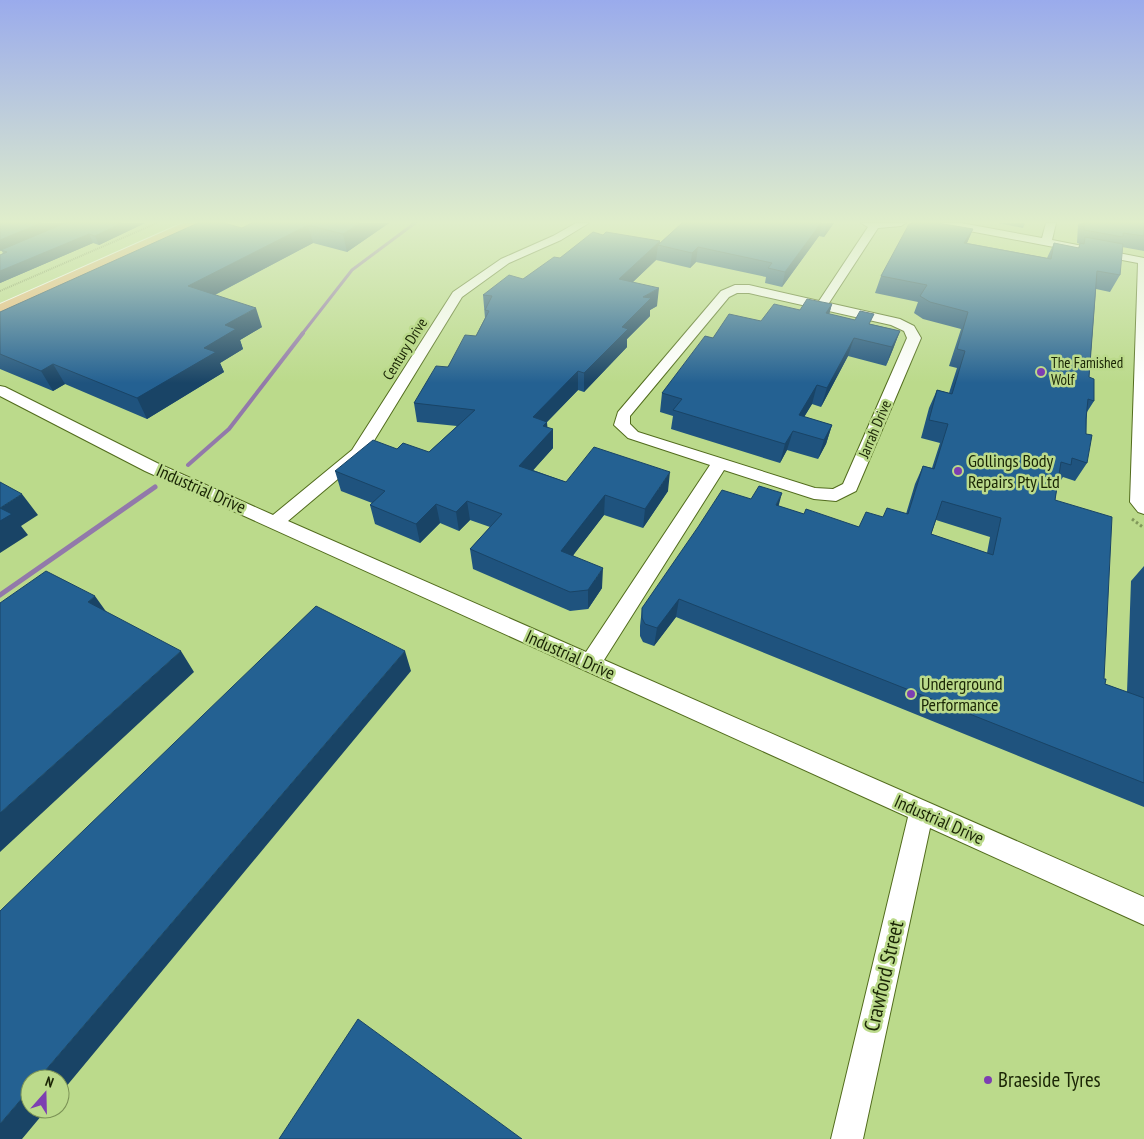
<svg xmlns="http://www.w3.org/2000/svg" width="1144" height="1139" viewBox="0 0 1144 1139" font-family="'PT Sans Narrow',sans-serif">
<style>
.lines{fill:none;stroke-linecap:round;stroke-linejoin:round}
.stream-far2{stroke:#9279aa;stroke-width:3}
.stream-far1{stroke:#9279aa;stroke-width:4}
.stream{stroke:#9279aa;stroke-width:5}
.minor-casing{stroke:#526c1d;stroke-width:2}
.major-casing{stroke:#fff;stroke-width:2}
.path-far1{stroke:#80985a;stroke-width:2;stroke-dasharray:1 1;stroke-linecap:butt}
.path{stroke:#80985a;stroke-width:3;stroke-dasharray:2.5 2.5;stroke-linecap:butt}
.minor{fill:#fff;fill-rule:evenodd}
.major{fill:#e8b87c;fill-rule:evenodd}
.wall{fill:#1f537e;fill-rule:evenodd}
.shaded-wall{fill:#194466}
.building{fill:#246192;stroke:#194466;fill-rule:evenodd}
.poi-dot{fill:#7d3eb2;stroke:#bbda8b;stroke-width:2}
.labels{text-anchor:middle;stroke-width:5;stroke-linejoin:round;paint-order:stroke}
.far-street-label{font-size:15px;fill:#1a2505;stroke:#bbda8b}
.far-poi-label{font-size:15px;fill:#1a2505;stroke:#bbda8b;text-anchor:start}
.poi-label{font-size:18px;fill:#1a2505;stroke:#bbda8b;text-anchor:start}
.street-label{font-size:18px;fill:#1a2505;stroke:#bbda8b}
.near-street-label{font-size:21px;fill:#1a2505;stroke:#bbda8b}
.near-poi-label{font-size:21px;fill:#1a2505;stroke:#bbda8b;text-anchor:start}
</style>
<rect width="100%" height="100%" fill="#bbda8b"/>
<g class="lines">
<path class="stream-far2" d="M302 334 352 270 415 223"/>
<path class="stream-far1" d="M188 465 229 429 303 333"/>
<path class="stream" d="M0 595 155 487"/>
<defs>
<path id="minor" d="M576 223H589L561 240 509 263 462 297 364 457 288 521 586 652 710 465 628 438 614 425 618 412 721 291 735 285H749L819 301 868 227 861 223H906L901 226 878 228 829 303 900 319 914 326 921 338 856 491 836 501 814 499 724 470 604 660 1144 897V925L930 828 863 1139H831L908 817 145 471 0 396V386L5 387 157 463 273 515 352 450 453 292 501 259 553 236ZM737 293H749L891 325 904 331 907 338 843 484 833 489 815 488 638 432 630 424V416L729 297Z
M938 223H961L1042 238 1046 223H1056L1052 240 1144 258V514L1138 512 1130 502 1138 263 943 226Z"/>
<path id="major" d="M183 223H200L199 226 0 315V304Z"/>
</defs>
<use href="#minor" class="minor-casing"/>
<use href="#major" class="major-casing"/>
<path class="path-far1" d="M0 291 157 223"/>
<path class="path" d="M1132 519 1144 528"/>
<use href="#minor" class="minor"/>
<use href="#major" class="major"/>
</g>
<path class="wall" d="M0 223H145L99 245 93 243 0 283V255L3 253 1 250 0 251Z
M252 223H389L347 252 313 243 215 295 262 327 240 340 243 349 220 363 224 372 147 419 65 384 53 391 0 369V312L242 228Z
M682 223H834L824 237 819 236 782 287 765 283 766 277 696 262 690 268 656 260 633 282 657 306 650 310V316L627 339V347L584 392 578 390 547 422V427L553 448 533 470 566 482 668 491 643 528 604 515 573 555 602 588 588 609 570 611 473 569 470 549 490 527 470 520 459 531 440 523 420 543 375 524 370 505 372 503 341 491 335 471 397 449 429 452 457 426 417 422 414 403 476 336 485 318 483 295 523 279 603 235 660 243Z
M998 223H1025L1023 228Z
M1079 223H1144V251L1122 247 1120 275 1110 292 1096 289 1089 377 1094 401 1087 412 1086 434 1087 463 1075 481 1063 477 1059 483H1058L1055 500 1105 684 1127 692 1131 581 1144 566V807L676 617 654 646 643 642 640 636V626L642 608 751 499 778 506 804 514 859 527 883 517 906 514 915 484 923 466 932 468 940 443 921 438 929 408 937 390 949 393 957 368 949 366 961 329 923 319 914 313 918 302 875 293 881 276 973 229 967 243 1047 258 1054 243 1078 248 1080 244 1077 243 1078 225ZM936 520 990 537 987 553 931 534Z
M832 304 829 314 900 331 893 349 886 366 848 356 821 407 812 404 804 417 832 425 826 444 818 459 787 450 780 463 671 429 673 416 660 412 662 393 713 338 761 321 800 310Z"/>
<path class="shaded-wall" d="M41 223H67L0 251V240Z
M122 223H145L99 245 95 236Z
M360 223H389L347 252 343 234Z
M821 223H822L819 236 782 287 785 272Z
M827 223H834L824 237Z
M308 225 313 243 195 305 188 286Z
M973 229 966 245 964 243Z
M89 234 93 243 0 283V271Z
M660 241V246L658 245 656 260 618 296 619 279Z
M698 247 696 262 690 268 692 253Z
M659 288 657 306 650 310V316L627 339V347L584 392V373L622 327 643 297Z
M832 304 827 322 826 313Z
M256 308 262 327 240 340 243 349 220 363 224 372 147 419 137 398 204 348 225 325Z
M900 331 893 349 886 366 892 347Z
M854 338 848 356 821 407 827 388Z
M53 364 65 384 53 391 41 371Z
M578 371V390L545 424 547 422 548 434 553 429V448L520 485 519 466 533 417Z
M817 385 812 404 795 432 799 415Z
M832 425 826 444 818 459 824 440Z
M793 431 787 450 780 463 785 444Z
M670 472 668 491 643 528 645 509Z
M782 493 777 512 776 505Z
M22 494 38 515 21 526 28 535 0 553V508Z
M605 495 604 515 562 570 561 551Z
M467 501 470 520 459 531 456 512Z
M436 504 440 523 420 543 416 524Z
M603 568 602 588 588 609V590Z
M95 596 110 617 88 602Z
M679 599 676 617 654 646 657 628Z
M181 651 194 672 0 852V813Z
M405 651 411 671 60 1094V1079H38Z
M30 1089V1109H47L22 1139H0V1124Z"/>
<path class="building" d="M0 223H41L0 240Z
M65 223H122L95 236 89 234 0 271V255L7 252 1 250Z
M198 223H224L242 228 252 223H360L343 234 308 225 188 286 256 308 225 325 236 329 204 348 216 352 137 398 53 364 41 371 0 354V312Z
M682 223H821L785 272 768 268 772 263 698 247 692 253 658 245Z
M914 223H938L973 229 964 243 1051 259 1054 243 1079 248 1080 243 1084 244 1085 237 1123 244 1120 275 1097 271 1089 377 1094 379V401L1088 399 1086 419V434L1092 435 1087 463 1072 458 1071 465 1061 462 1055 500 1112 517 1104 679H1106L1105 684 1144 698V783L679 599 657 628 645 624 642 618V608L698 527 722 490 751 499 759 486 782 493 776 505 804 514 806 509 859 527 866 512 883 517 887 508 908 514 923 466 934 469 948 424 929 420 937 390 952 394 965 351 957 349 968 312 930 302 920 296 927 285 881 276 909 224ZM942 501 1001 518 993 555 931 534Z
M1084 223H1144V236L1123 233V237L1084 230Z
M593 232 603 235 606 232 660 241 619 279 659 288 643 297 651 298 622 327 628 329 584 373 578 371 533 417 547 422 543 426 553 429 519 466 566 482 594 447 670 472 645 509 605 495 561 551 603 568 588 590 570 592 470 549 502 514 467 501 456 512 436 504 416 524 370 505 385 491 335 471 373 440 397 449 403 443 429 452 475 410 414 403 436 366 448 367 465 335 476 336 489 311 485 310 492 296 483 295 509 275 523 279 554 257 560 258Z
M807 299 832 304 826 313 855 320 860 311 874 314 869 324 900 331 892 347 854 338 827 388 817 385 799 415 832 425 824 440 793 431 785 444 673 410 682 399 662 393 705 336 713 338 729 314 761 321 774 304 800 310Z
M0 482 22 494 0 508Z
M0 508 12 514 0 521Z
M46 571 95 596 88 602 181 651 0 813V603Z
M316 606 405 651 38 1079H30V1089L0 1124V911Z
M358 1019 522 1139H279Z"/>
<linearGradient id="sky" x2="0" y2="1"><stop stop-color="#9aabec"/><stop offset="0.58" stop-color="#e0eecb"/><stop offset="1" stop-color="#e0eecb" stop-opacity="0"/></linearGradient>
<rect width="1144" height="383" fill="url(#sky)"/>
<g class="poi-dot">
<circle cx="1041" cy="372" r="5"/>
<circle cx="958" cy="471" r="5"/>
<circle cx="911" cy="694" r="5"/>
<circle cx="988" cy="1080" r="5"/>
</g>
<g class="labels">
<g class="far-street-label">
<text transform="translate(405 349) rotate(-58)" y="5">Century Drive</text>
<text transform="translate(875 429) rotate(-67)" y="5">Jarrah Drive</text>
</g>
<g class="far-poi-label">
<text x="1051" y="368">The Famished<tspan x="1051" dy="17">Wolf</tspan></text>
</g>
<g class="poi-label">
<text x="968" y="467">Gollings Body<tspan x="968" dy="21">Repairs Pty Ltd</tspan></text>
<text x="921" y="690">Underground<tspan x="921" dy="21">Performance</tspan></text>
</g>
<g class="street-label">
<text transform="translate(201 489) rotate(24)" y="6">Industrial Drive</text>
<text transform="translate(570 655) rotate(24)" y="6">Industrial Drive</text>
<text transform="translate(939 820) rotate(24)" y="6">Industrial Drive</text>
</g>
<g class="near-street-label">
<text transform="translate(884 976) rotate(-77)" y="7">Crawford Street</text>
</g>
<g class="near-poi-label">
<text x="998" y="1087">Braeside Tyres</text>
</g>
</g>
<g transform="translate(45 1094) rotate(20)"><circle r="24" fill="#bbda8b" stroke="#7b9255"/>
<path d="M0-4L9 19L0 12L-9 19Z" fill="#7d3eb2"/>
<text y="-8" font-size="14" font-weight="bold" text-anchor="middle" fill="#1a2505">N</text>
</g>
</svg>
